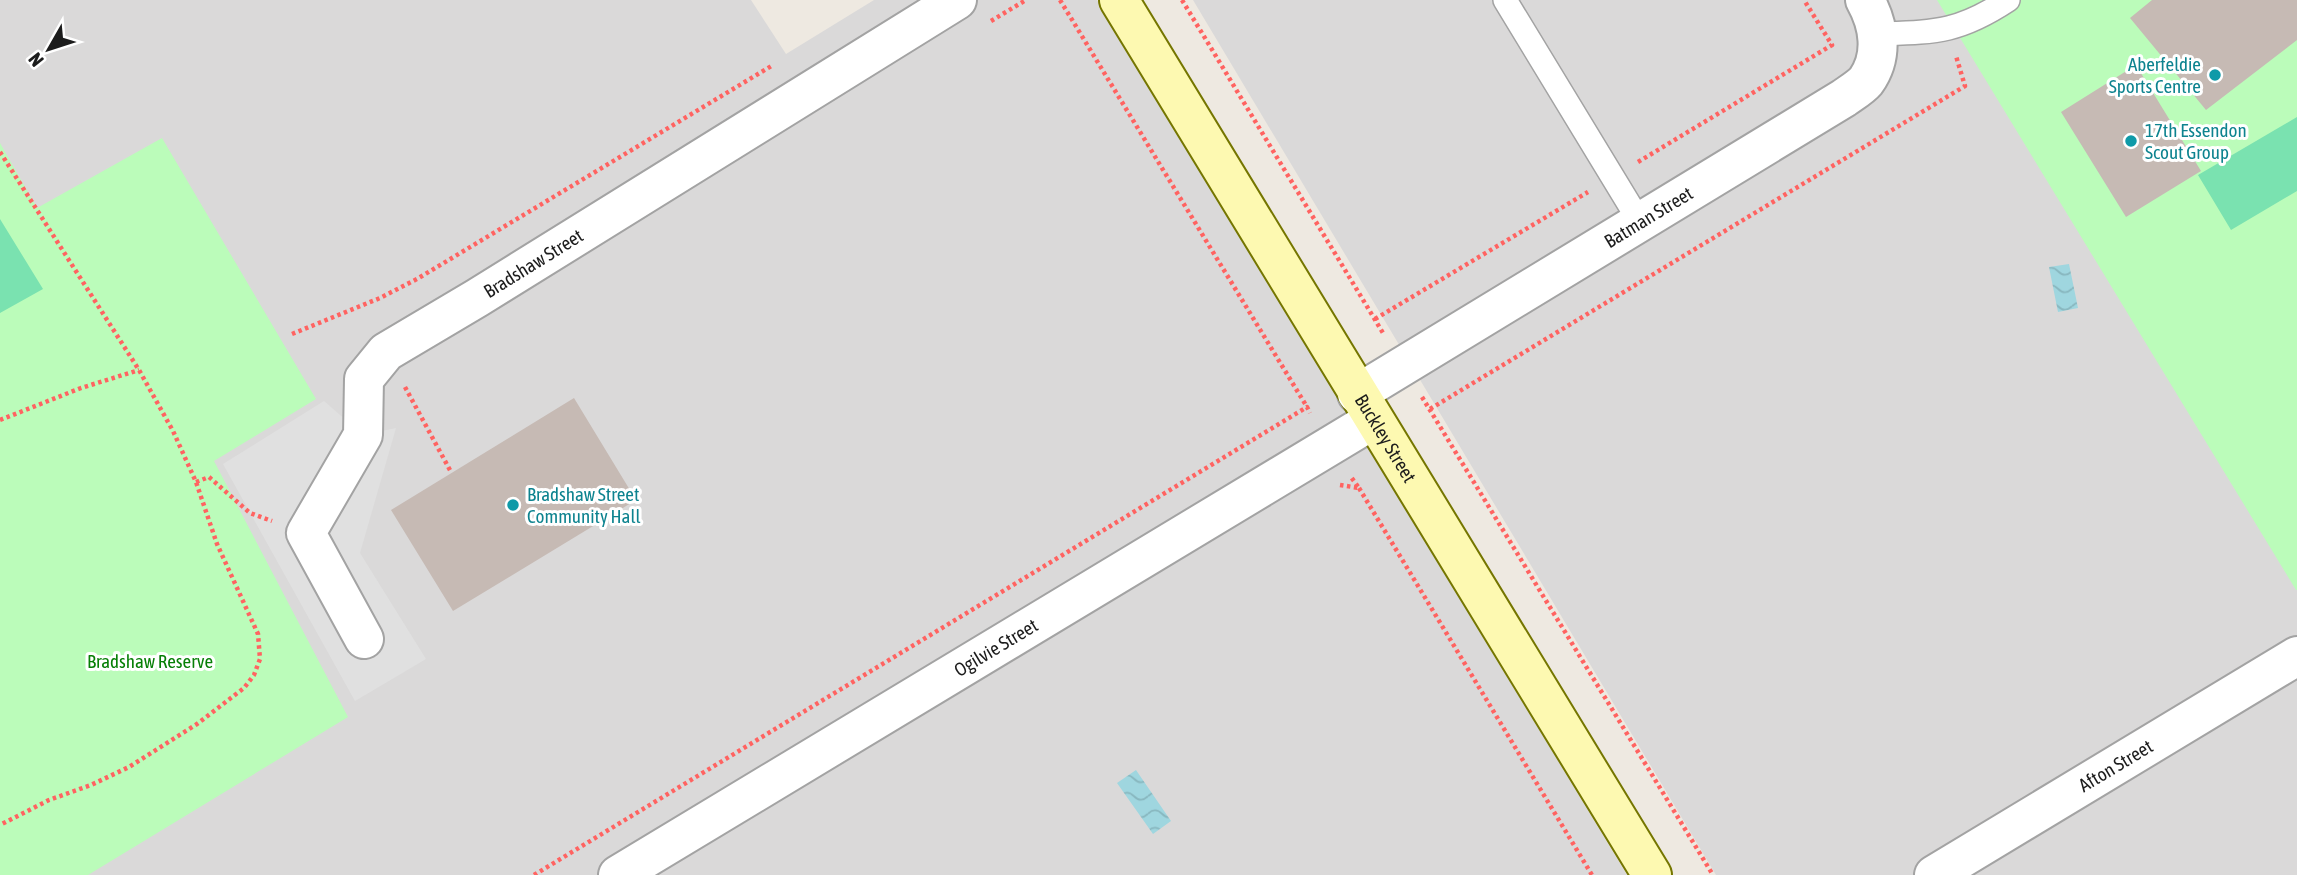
<svg xmlns="http://www.w3.org/2000/svg" width="2297" height="875" viewBox="0 0 2297 875" font-family="'Asap Condensed',sans-serif">
<style>
.residential{fill:#dad9d9}
.park{fill:#bbfcba}
.pitch{fill:#7ae2b0}
.parking{fill:#e0e0e0}
.water{fill:url(#water-waves)}
.building{fill:#c6bab4}
.lines{fill:none;stroke-linecap:round;stroke-linejoin:round}
.service-casing{stroke:#a3a3a3;stroke-width:26}
.minor-casing{stroke:#a3a3a3;stroke-width:42}
.secondary-casing{stroke:#757600;stroke-width:42}
.path{stroke:#ff6361;stroke-width:4.5;stroke-dasharray:3.5 3.5;stroke-linecap:butt}
.service{stroke:#fff;stroke-width:23}
.minor{stroke:#fff;stroke-width:38}
.secondary{stroke:#fdf9b1;stroke-width:38}
.culture-dot{fill:#0f9aa8;stroke:#fff;stroke-width:2.5}
.labels{text-anchor:middle;stroke-width:6;stroke-linejoin:round;paint-order:stroke}
.culture-label{font-size:19px;fill:#0d838f;stroke:#fff;text-anchor:start}
.street-label{font-size:19px;fill:#1c1c1c;stroke:#fff}
.park-label{font-size:19px;fill:#077f06;stroke:#fff}
</style>
<defs>
<pattern id="water-waves" width="16" height="10" patternUnits="userSpaceOnUse" patternTransform="scale(1.75)"><rect width="16" height="10" fill="#9fd6df"/><path d="M0 5q4-4 8 0t8 0" fill="none" stroke="#88b7bf"/></pattern>
</defs>
<rect width="100%" height="100%" fill="#eee9e1"/>
<path class="residential" d="M0 0H751L786 54 874 0H1097L1627 875H0Z
M1193 0H2297V875H1716Z"/>
<path class="park" d="M1937 0H2297V590H2296Z
M162 138 316 399 214 461 348 717 88 875H0V143L37 208Z"/>
<path class="pitch" d="M2297 117V191L2231 230 2198 175Z
M0 219 43 289 0 313Z"/>
<path class="parking" d="M324 401 363 435 396 428 360 553 426 659 355 701 223 464Z"/>
<path class="water" d="M2069 264 2078 308 2058 312 2049 267Z
M1136 770 1171 821 1153 834 1117 783Z"/>
<path class="building" d="M2152 0H2297V40L2206 110 2130 18Z
M2136 65 2201 171 2126 217 2061 112Z
M574 398 636 500 453 611 391 510Z"/>
<g class="lines">
<defs>
<path id="service" d="M1505 0 1640 222
M1877 34C1935 32 1958 33 2008 0"/>
<g id="minor">
<path id="s1" d="M1357 394 1844 98C1851 93 1861 87 1866 81 1884 56 1879 25 1865 0"/>
<path id="s2" d="M364 639 306 533 363 435 364 379 386 352 477 298 957 0"/>
<path id="s3" d="M618 875 1373 420"/>
<path id="s4" d="M1934 875 2297 656"/>
</g>
<g id="secondary">
<path id="s5" d="M1119 0 1652 875"/>
</g>
</defs>
<use href="#service" class="service-casing"/>
<use href="#minor" class="minor-casing"/>
<use href="#secondary" class="secondary-casing"/>
<path class="path" d="M1060 0 1307 407
M1182 0 1383 333
M991 21 1026 0
M0 152 139 370 173 431 196 482 217 544 258 634 260 659 254 675 244 688 197 724 129 767 91 785 49 800 0 825
M1638 162 1832 45 1804 0
M1375 319 1588 192
M292 334 380 298 417 279 773 65
M405 387 451 472
M1422 397 1713 875
M1430 409 1965 86 1956 56
M0 420 81 388 139 370
M196 482 209 477 250 513 272 521
M1340 485 1359 488 1351 477
M1359 488 1592 875
M534 875 1307 407 1310 413"/>
<use href="#service" class="service"/>
<use href="#minor" class="minor"/>
<use href="#secondary" class="secondary"/>
</g>
<g class="culture-dot">
<circle cx="2215" cy="75" r="7"/>
<circle cx="2131" cy="141" r="7"/>
<circle cx="513" cy="505" r="7"/>
</g>
<g class="labels">
<g class="culture-label">
<text x="2201" y="71" text-anchor="end">Aberfeldie<tspan x="2201" dy="22">Sports Centre</tspan></text>
<text x="2145" y="137">17th Essendon<tspan x="2145" dy="22">Scout Group</tspan></text>
<text x="527" y="501">Bradshaw Street<tspan x="527" dy="22">Community Hall</tspan></text>
</g>
<g class="street-label">
<text dy="7" stroke="none"><textPath href="#s1" startOffset="341">Batman Street</textPath></text>
<text dy="7" stroke="none"><textPath href="#s2" startOffset="497">Bradshaw Street</textPath></text>
<text dy="7" stroke="none"><textPath href="#s5" startOffset="513">Buckley Street</textPath></text>
<text dy="7" stroke="none"><textPath href="#s3" startOffset="441">Ogilvie Street</textPath></text>
<text dy="7" stroke="none"><textPath href="#s4" startOffset="212">Afton Street</textPath></text>
</g>
<g class="park-label">
<text x="150" y="668">Bradshaw Reserve</text>
</g>
</g>
<g transform="translate(49 49) rotate(231)" stroke="#ffffff" stroke-width="5" paint-order="stroke">
<path d="M0-5L12 26L0 18L-12 26Z" fill="#1c1c1c"/>
<text y="-10" font-size="19" font-weight="bold" text-anchor="middle" fill="#1c1c1c">N</text>
</g>
</svg>
